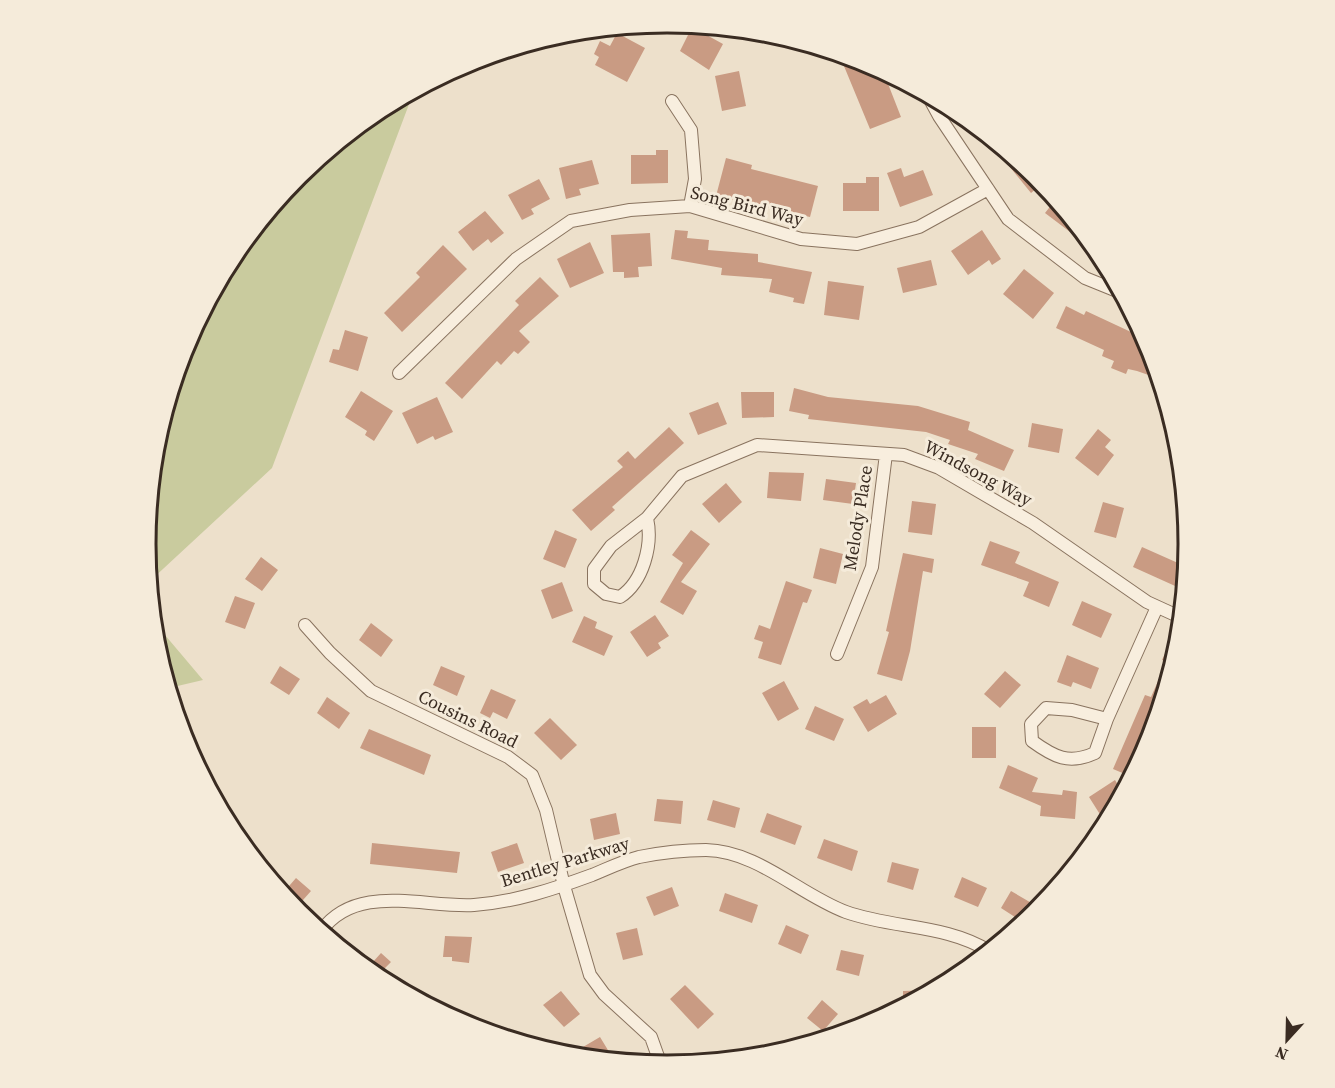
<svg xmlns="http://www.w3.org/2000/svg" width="1335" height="1088" viewBox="0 0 1335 1088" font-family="'Source Serif 4',serif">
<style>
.green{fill:#c9cb9e}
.building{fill:#c99b83}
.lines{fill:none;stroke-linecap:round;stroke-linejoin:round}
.minor-casing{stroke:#89735f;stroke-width:14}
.minor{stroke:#f8eede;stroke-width:12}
.labels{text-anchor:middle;stroke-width:6;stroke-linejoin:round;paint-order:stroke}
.street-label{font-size:18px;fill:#3a2c22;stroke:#f5ebda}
.rim{fill:none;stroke:#3a2c22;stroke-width:3}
</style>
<rect width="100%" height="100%" fill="#ede0cb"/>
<path class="green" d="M414 91 272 468 150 581C131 386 241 183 414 91Z
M154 622 203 680 169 688 156 645Z"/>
<path class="building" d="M692 27 723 44 709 70 680 51Z
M617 33 645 48 627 82 595 65 599 57 594 54 600 41 610 46Z
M839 54 867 62 883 71 901 117 870 129Z
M739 71 746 106 722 111 715 76Z
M656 150H668V183L631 184V155H656Z
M726 158 752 165 751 169 818 186 810 217 716 196Z
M592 160 599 184 579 189 581 195 566 199 559 168Z
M1017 160 1043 183 1031 193 1009 166Z
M901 168 904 177 923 170 933 195 900 207 887 173Z
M866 177H879V211H843V183H866Z
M539 179 550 199 531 209 534 214 522 220 508 195Z
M1056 199 1093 244 1090 247 1045 213Z
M485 211 504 233 491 243 488 239 473 251 458 232Z
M675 230 688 231 687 238 709 240 708 250 758 254V262L812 272 804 304 793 302 794 298 769 292 772 279 721 275 722 268 671 259Z
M982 230 1001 259 992 265 989 260 968 275 951 251Z
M650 233 652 266 638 267 639 277 624 278V272H613L611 235Z
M590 242 604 273 570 288 557 259Z
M443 245 467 269 402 332 384 313 420 277 416 273Z
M931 260 937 285 903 293 897 268Z
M1024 269 1054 293 1033 319 1003 294Z
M540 277 559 296 519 331 530 342 518 354 514 351 501 365 497 361 462 399 445 383 519 305 515 301Z
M828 281 864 286 859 320 824 315Z
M1066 306 1084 315 1086 311 1146 339 1160 379 1137 371 1128 369 1126 374 1111 368 1114 361 1102 356 1104 350 1056 328Z
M345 330 368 337 358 371 329 362 333 349 339 350Z
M794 388 828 397 918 406 970 422 968 430 1014 450 1004 471 975 459 978 454 948 444 950 440 926 432 808 419 809 415 789 411Z
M361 391 393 411 374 441 365 435 367 431 345 417Z
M741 392H774V417L742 418Z
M437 397 453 432 435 440 433 436 417 444 402 413Z
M718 402 727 424 698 435 689 413Z
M1032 423 1063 429 1059 453 1028 447Z
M669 427 684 443 612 507 615 510 591 531 572 510 623 467 617 461 628 451 635 459Z
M1098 429 1111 440 1105 447 1114 455 1098 476 1075 458Z
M769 472 804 473 801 501 767 498Z
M826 479 856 483 853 504 823 500Z
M726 483 742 502 719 523 702 504Z
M912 501 936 504 932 535 908 532Z
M1103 502 1124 508 1116 538 1094 532Z
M555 530 577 539 565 568 543 559Z
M691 530 710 544 681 582 697 591 683 615 660 602 683 563 672 555Z
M990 541 1020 552 1015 563 1059 582 1049 607 1023 596 1029 582 981 565Z
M1142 547 1187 567 1184 590 1133 567Z
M820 548 843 554 836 584 813 578Z
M903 553 934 559 932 573 923 571 910 651 902 681 877 674 889 632 886 631Z
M261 557 278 570 262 591 245 579Z
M786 581 812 590 807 603 803 602 781 665 758 658 763 642 754 639 759 625 770 629Z
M562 582 573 611 552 619 541 590Z
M235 596 255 603 245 629 225 622Z
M1082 601 1112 614 1101 638 1072 625Z
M655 615 669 636 658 643 661 648 647 657 630 632Z
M584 616 597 622 595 628 613 636 604 656 572 642Z
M371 623 393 640 381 657 359 640Z
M1168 647 1177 651 1173 665 1162 660Z
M1067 655 1099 668 1091 689 1073 682 1071 687 1057 682Z
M1166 663 1173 665 1149 744 1132 777 1113 769 1145 695 1151 697Z
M280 666 300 679 289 695 270 683Z
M441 666 465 676 457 696 433 685Z
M1005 671 1021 685 1000 708 984 694Z
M784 681 799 709 778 721 762 693Z
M491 689 516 700 507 719 493 712 490 718 480 713Z
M886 695 897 714 868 732 853 707 867 699 870 704Z
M327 697 350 713 339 729 317 713Z
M815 706 844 719 834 741 805 729Z
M550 718 577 745 561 760 534 733Z
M972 727H996V758H972Z
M369 729 431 755 424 775 360 748Z
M1008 765 1038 778 1032 792 1062 795 1063 790 1077 792 1075 819 1040 816 1041 806 999 788Z
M1115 780 1123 793 1115 808 1101 816 1089 797Z
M657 799 683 801 681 824 654 821Z
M713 800 740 808 735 828 707 820Z
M616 813 620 834 594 840 590 819Z
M767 813 802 826 795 845 760 832Z
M824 839 858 851 852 871 817 858Z
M372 843 460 852 457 873 370 864Z
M517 843 524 863 498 872 491 852Z
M892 862 919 869 913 890 887 882Z
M962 877 987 888 978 907 954 897Z
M296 878 311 891 295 909 283 893Z
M672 887 679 906 654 916 646 897Z
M1011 891 1040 908 1024 923 1001 908Z
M725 893 758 905 752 923 719 911Z
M786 925 809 935 801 954 778 944Z
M637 928 643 955 623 960 616 933Z
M445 936 472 937 469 963 452 961V957H443Z
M841 950 864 955 859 976 836 970Z
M381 953 391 962 381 972 372 963Z
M685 985 714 1014 698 1029 670 999Z
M935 990 906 1005 903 1006V991Z
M561 991 580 1014 564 1027 543 1005Z
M822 1000 838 1014 823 1031 807 1018Z
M600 1037 614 1060 589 1058 583 1047Z"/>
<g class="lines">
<defs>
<path id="minor" d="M927 94 939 116 1008 219 1085 278 1122 293
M672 101 691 130 695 179 690 206
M399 373 516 259 571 221 630 210 690 206 801 239 857 244 919 227 988 189
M647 518C653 545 643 582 620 597L606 594 594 584V569L611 546 647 518 682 476 757 445 904 455 939 468 1033 523 1147 602 1182 618
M305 625 330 653 371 691 508 757 532 775 546 810 564 886 590 975 604 994 651 1037 661 1065
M837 654 872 567 886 454
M1107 719 1095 753C1069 765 1054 757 1032 741L1031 724 1046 708 1072 710 1107 719 1157 607
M321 931C357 882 423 908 474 905 515 902 554 889 592 875 607 869 623 861 639 857 659 853 686 850 706 850 758 851 800 895 846 912 894 929 945 924 989 951"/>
</defs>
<use href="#minor" class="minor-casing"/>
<use href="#minor" class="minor"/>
</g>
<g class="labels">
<g class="street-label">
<text transform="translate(747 206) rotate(14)" y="6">Song Bird Way</text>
<text transform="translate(978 473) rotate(28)" y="6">Windsong Way</text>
<text transform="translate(858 518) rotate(-81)" y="6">Melody Place</text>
<text transform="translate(468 719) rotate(26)" y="6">Cousins Road</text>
<text transform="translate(565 862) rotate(-17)" y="6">Bentley Parkway</text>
</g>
</g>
<path d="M0 0H1335V1088H0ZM156 544a511 511 0 1 1 1022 0a511 511 0 1 1-1022 0Z" fill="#f5ebda" fill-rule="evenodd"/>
<path class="rim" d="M156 544a511 511 0 1 1 1022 0a511 511 0 1 1-1022 0Z"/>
<g transform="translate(1287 1040) rotate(202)" stroke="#f5ebda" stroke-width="4.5" paint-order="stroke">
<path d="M0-4.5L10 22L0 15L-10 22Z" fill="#3a2c22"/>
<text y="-9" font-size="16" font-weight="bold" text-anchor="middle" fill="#3a2c22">N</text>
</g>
</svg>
